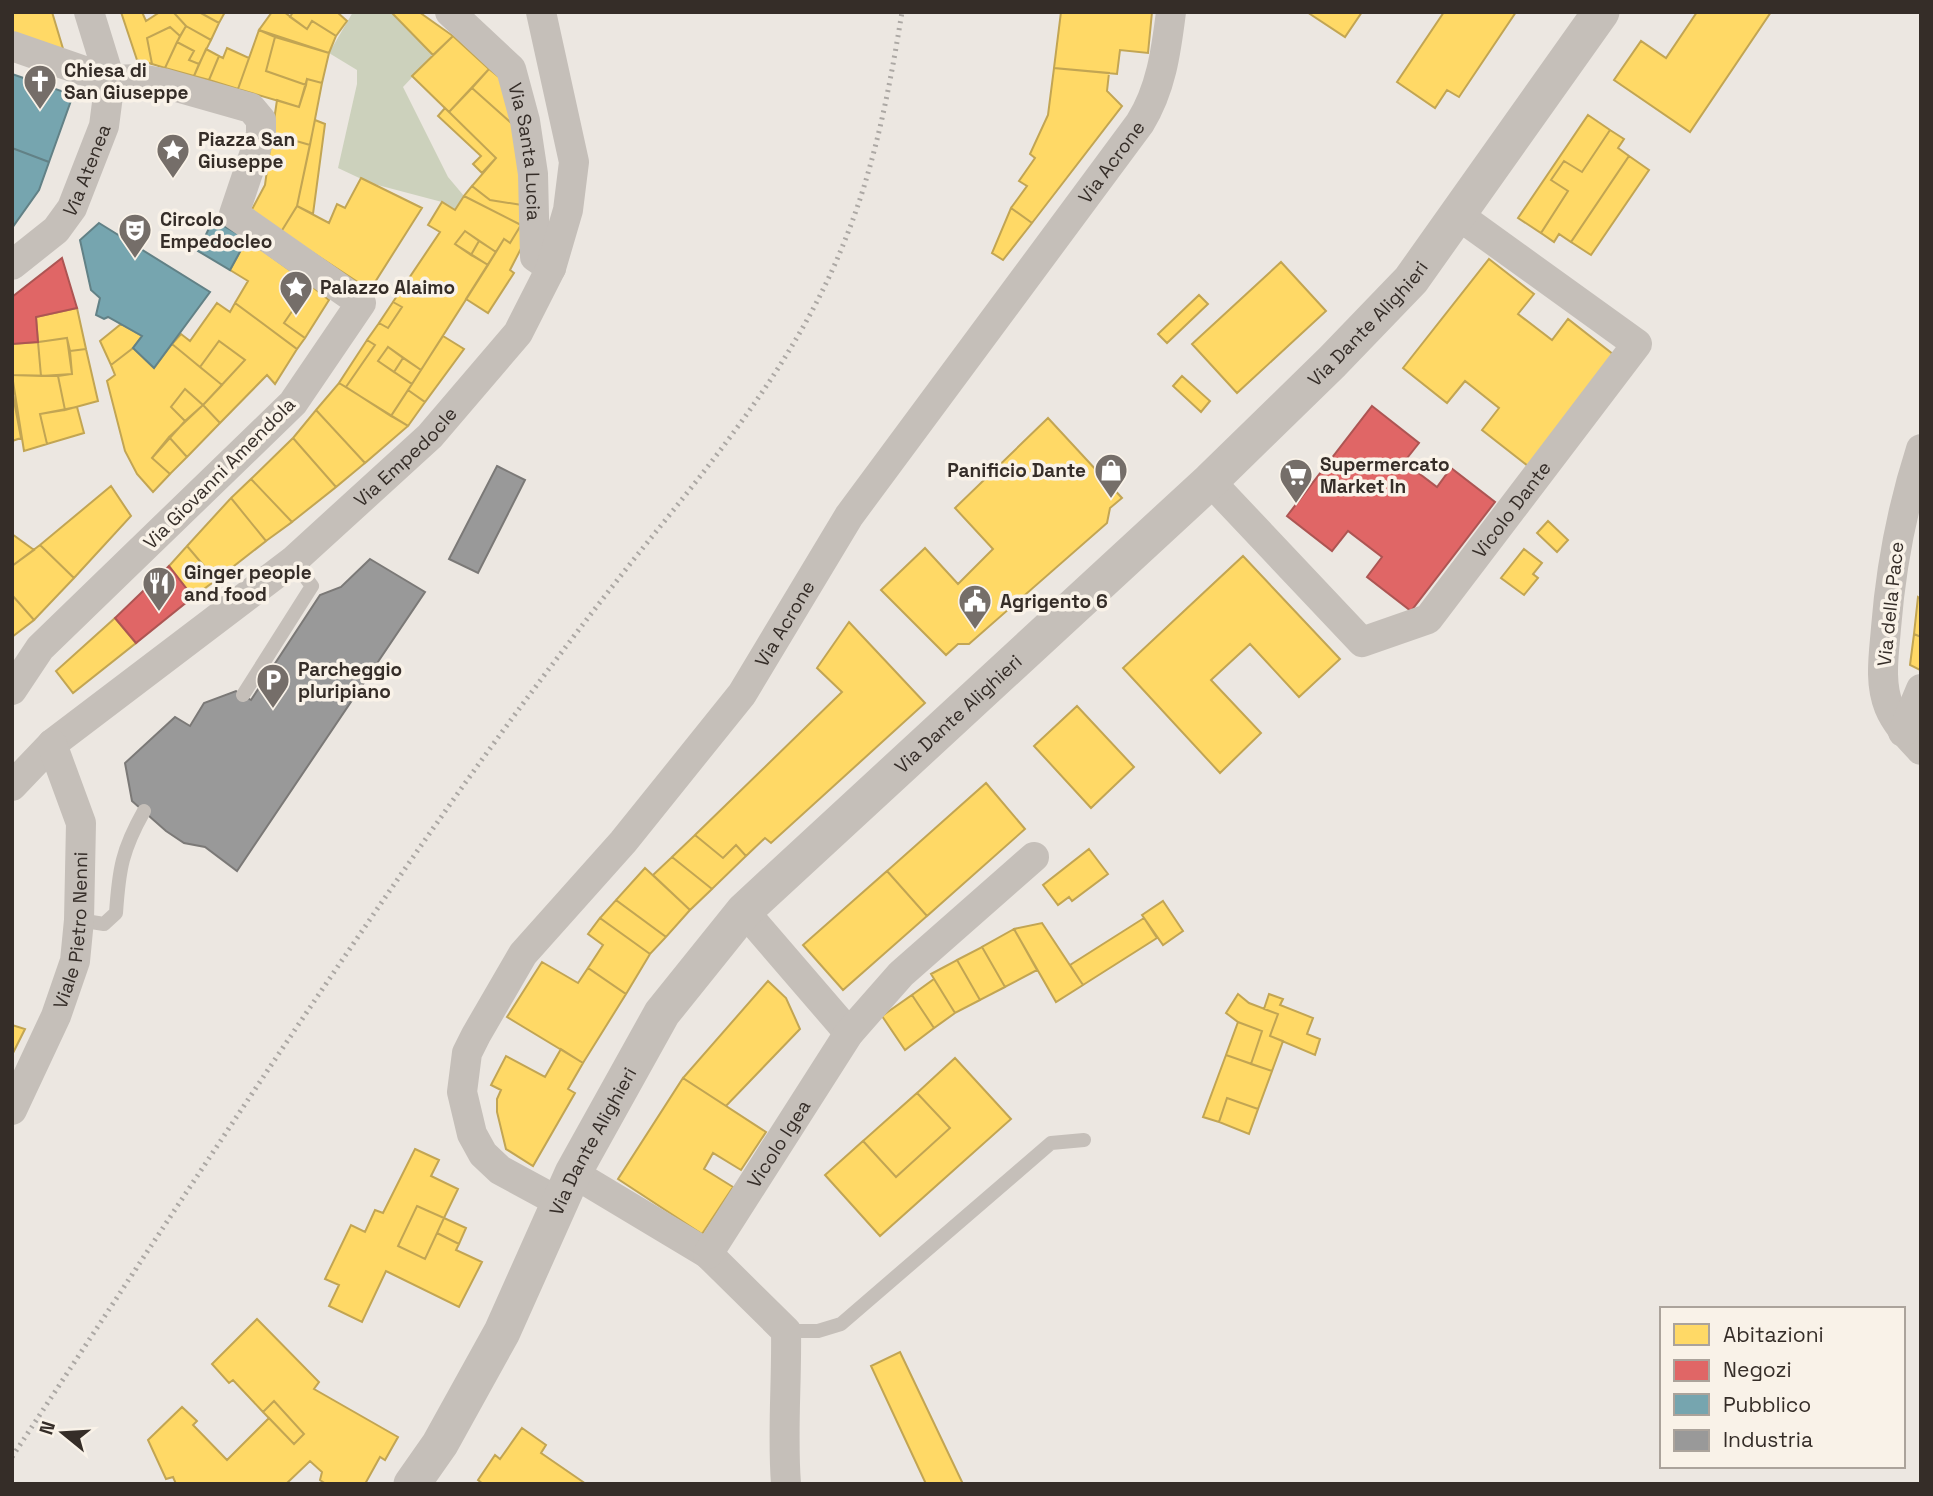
<svg xmlns="http://www.w3.org/2000/svg" width="1933" height="1496" viewBox="0 0 1933 1496" font-family="'Space Grotesk',sans-serif">
<style>
.green{fill:#ccd1bc}
.homes{fill:#ffd966;stroke:#c2a553;stroke-width:2}
.shops{fill:#e06666;stroke:#ad5553;stroke-width:2}
.public{fill:#76a5af;stroke:#628186;stroke-width:2}
.industry{fill:#999;stroke:#7b7977;stroke-width:2}
.lines{fill:none;stroke-linecap:round;stroke-linejoin:round}
.service{stroke:#c5bfb9;stroke-width:14}
.minor{stroke:#c5bfb9;stroke-width:30}
.tertiary{stroke:#c5bfb9;stroke-width:37}
.rail{stroke:#aca8a4;stroke-width:5;stroke-dasharray:2 5;stroke-linecap:butt}
.labels{text-anchor:middle;stroke-width:7;stroke-linejoin:round;paint-order:stroke}
.poi-label{font-size:19px;font-weight:bold;fill:#352d28;stroke:#f9f2e8;text-anchor:start}
.street-label{font-size:19px;fill:#352d28;stroke:#f9f2e8}
</style>
<rect width="100%" height="100%" fill="#ece7e1"/>
<path class="green" d="M353 12H391L433 55 403 87 448 177 464 196 455 210 442 202 370 183 338 168 357 84V70L329 53Z"/>
<path class="homes" d="M12 12H52L64 52 12 34Z
M121 12H142L146 21 160 12H177L175 14 186 26 180 36 170 27 147 38 152 64 137 60Z
M177 12H199L219 23 211 40 186 26 175 14Z
M199 12H225L219 23Z
M272 12H284L307 29 312 21 336 36 329 53 259 30Z
M293 12H337L347 21 336 36 312 21 307 29 290 17Z
M391 12H419L453 36 433 55Z
M1061 12H1152L1148 53 1120 50 1117 74 1054 68Z
M1307 12H1362L1345 37Z
M1444 12H1516L1459 97 1447 90 1435 108 1397 82Z
M1697 12H1771L1690 132 1614 80 1641 41 1666 58Z
M186 26 211 40 199 64 189 60 194 51 177 42Z
M170 27 180 36 165 68 152 64 147 38Z
M259 30 275 37 266 71 306 85 299 107 238 89Z
M453 36 489 69 449 112 412 76Z
M275 37 329 53 322 83 307 79 306 85 266 71Z
M177 42 194 51 189 60 199 64 194 76 165 68Z
M227 48 249 58 238 89 209 80 219 56 223 58Z
M206 49 219 56 209 80 194 76Z
M1054 68 1109 73 1107 91 1122 106 1032 223 1011 208 1027 186 1019 181 1035 158 1030 154 1048 115Z
M489 69 505 82 519 130 472 88Z
M307 79 322 83 310 145 272 134 277 100 299 107Z
M472 88 519 130 528 206 490 200 472 186 496 158 449 112Z
M445 108 496 158 482 173 473 164 481 156 438 116Z
M1588 115 1610 130 1582 172 1564 161 1551 180 1568 191 1541 233 1518 218Z
M315 120 325 124 313 214 297 206Z
M1610 130 1624 139 1618 148 1629 156 1571 242 1559 234 1554 242 1541 233 1568 191 1551 180 1564 161 1582 172Z
M272 134 310 145 297 206 281 232 250 213 265 185Z
M1629 156 1649 170 1591 255 1571 242Z
M361 178 422 208 370 290 281 232 297 206 329 223 337 204 345 208Z
M472 186 490 200 528 206 521 225 464 196Z
M464 196 521 225 510 243 504 239 496 252 465 231 455 244 488 265 421 370 388 347 378 361 412 384 391 416 346 387 375 345 367 340 379 323 388 328 402 307 393 302 440 232 428 225 442 202 455 210Z
M1011 208 1032 223 1003 260 992 253Z
M521 225 530 231 510 270 514 273 488 313 466 299 504 239 510 243Z
M465 231 479 241 471 255 455 244Z
M247 239 310 285 284 323 305 338 297 349 235 303 248 281 230 270Z
M479 241 496 252 488 265 471 255Z
M1489 259 1534 294 1518 314 1552 340 1568 319 1614 355 1528 466 1482 430 1499 408 1465 381 1447 403 1403 368Z
M1281 262 1326 311 1237 393 1192 344Z
M310 285 329 300 305 338 284 323Z
M1199 295 1208 304 1167 343 1158 334Z
M393 302 402 307 388 328 379 323Z
M217 303 230 312 235 303 297 349 275 384 267 375 220 423 203 405 245 360 219 341 200 367 172 344 181 334 190 341Z
M77 308 86 349 70 351 67 338 38 342 36 317Z
M121 324 142 336 133 348 111 365 100 341Z
M443 336 464 349 425 402 408 390Z
M67 338 72 374 41 376 38 342Z
M367 340 375 345 346 387 339 383Z
M219 341 245 360 222 385 200 367Z
M38 342 41 376 12 375V344Z
M172 344 222 385 203 405 185 389 171 407 185 421 152 458 170 474 153 492 137 474 125 451 107 381 115 375 111 365 133 348 154 368Z
M388 347 403 358 394 372 378 361Z
M86 349 98 401 65 410 58 376 72 374 70 351Z
M403 358 421 370 412 384 394 372Z
M12 375 58 376 65 410 40 414 47 444 24 451Z
M1182 376 1210 401 1201 412 1173 386Z
M339 383 408 426 365 463 316 410Z
M185 389 203 405 185 421 171 407Z
M12 390 21 438 12 441Z
M408 390 425 402 408 426 391 416Z
M203 405 220 423 187 457 169 437Z
M77 407 84 433 47 444 40 414Z
M316 410 365 463 336 487 293 438Z
M1048 418 1122 498 1110 508 1107 523 969 644H958L946 655 881 590 925 548 958 584 993 549 955 508Z
M169 437 187 457 170 474 152 458Z
M293 438 336 487 292 522 251 479Z
M251 479 292 522 266 541 231 498Z
M111 486 131 516 74 578 40 545Z
M231 498 266 541 216 580 187 546Z
M1548 521 1568 540 1557 552 1537 533Z
M12 534 34 550 12 566Z
M40 545 74 578 34 620 12 595V566Z
M187 546 216 580 193 597 169 566Z
M1524 549 1542 563 1533 574 1538 578 1524 595 1501 578Z
M1243 556 1340 659 1299 697 1250 644 1211 680 1261 733 1220 773 1123 668Z
M12 595 34 620 12 637Z
M1918 597 1921 599V637L1914 634Z
M115 618 136 643 73 693 56 671Z
M849 622 925 703 771 843 765 838 746 856 736 845 723 858 695 835 842 692 817 668Z
M1914 634 1921 637 1920 670 1910 665Z
M1077 706 1134 767 1091 808 1034 746Z
M986 783 1025 829 927 916 887 871Z
M695 835 723 858 736 845 746 856 712 889 672 857Z
M1089 849 1108 874 1072 901 1069 897 1058 905 1043 885Z
M672 857 712 889 690 910 653 875Z
M645 868 690 910 666 937 616 900Z
M887 871 927 916 843 990 803 945Z
M616 900 666 937 650 954 600 918Z
M1163 901 1183 931 1163 945 1142 915Z
M600 918 650 954 626 994 588 968 603 945 588 934Z
M1144 918 1157 938 1083 985 1070 965Z
M1042 923 1083 985 1056 1002 1014 929Z
M1014 929 1037 970 1005 987 982 947Z
M982 947 1005 987 980 1000 957 960Z
M957 960 980 1000 955 1013 931 974Z
M542 962 578 983 588 968 626 994 583 1063 507 1017Z
M934 979 955 1013 934 1028 912 995Z
M768 981 786 998 800 1029 726 1106 683 1078Z
M1238 994 1249 1003 1278 1014 1270 1036 1283 1041 1272 1071 1251 1064 1262 1031 1238 1022 1226 1013Z
M1269 994 1283 999 1280 1005 1313 1018 1307 1034 1320 1039 1315 1055 1270 1036 1278 1014 1264 1009Z
M912 995 934 1028 905 1050 882 1016Z
M1238 1022 1262 1031 1251 1064 1226 1055Z
M12 1025 25 1029 12 1055Z
M561 1049 583 1063 568 1089 575 1093 533 1166 506 1149 497 1112V1099L501 1090 491 1085 506 1056 545 1077Z
M1226 1055 1272 1071 1258 1109 1227 1098 1219 1122 1203 1117Z
M955 1058 1011 1119 880 1236 825 1175 863 1141 896 1177 950 1128 917 1093Z
M683 1078 766 1132 741 1170 713 1153 704 1169 733 1187 702 1234 618 1179Z
M917 1093 950 1128 896 1177 863 1141Z
M1227 1098 1258 1109 1249 1134 1219 1122Z
M415 1149 439 1160 431 1176 458 1189 444 1218 417 1206 398 1246 425 1259 437 1233 459 1244 456 1250 482 1262 459 1307 386 1271 362 1322 329 1306 339 1285 325 1279 351 1225 365 1232 375 1210 383 1213Z
M417 1206 444 1218 425 1259 398 1246Z
M444 1218 466 1228 459 1244 437 1233Z
M257 1319 319 1382 314 1389 398 1437 385 1460 380 1457 365 1484H326L320 1480 322 1472 310 1461 286 1484H176L173 1477 166 1479 148 1440 182 1407 197 1421 193 1425 227 1460 269 1418 294 1444 304 1434 274 1401 263 1412 233 1380 229 1383 212 1364Z
M900 1352 963 1484H926L871 1366Z
M274 1401 304 1434 294 1444 263 1412Z
M522 1428 546 1445 541 1453 586 1484H483L478 1480 495 1455 500 1459Z"/>
<path class="shops" d="M62 258 77 308 36 317 38 342 12 344V297Z
M1372 406 1419 443 1404 462 1437 487 1451 468 1495 502 1411 611 1367 577 1382 557 1348 531 1332 551 1287 516Z
M169 566 193 597 136 643 115 618Z"/>
<path class="public" d="M12 74 73 95 49 162 12 148Z
M12 148 49 162 39 190 12 228Z
M213 220 247 239 230 270 198 251Z
M99 223 210 292 154 368 133 348 142 336 108 317 104 319 96 315 100 298 91 290 80 240Z"/>
<path class="industry" d="M497 466 525 480 478 573 449 559Z
M370 559 425 592 237 871 205 847 184 843 166 831 132 801 125 763 175 717 190 726 204 703 236 691 251 700 320 595 341 587Z"/>
<g class="lines">
<path class="service" d="M243 695 312 586 293 561
M79 920 104 924 116 913C119 869 122 850 144 811
M786 1331H818L841 1324 1051 1143 1084 1140"/>
<g class="minor">
<path id="s1" d="M450 12 511 69 525 121 533 174 535 257 551 268"/>
<path d="M12 46 110 80 140 79 163 83 251 108 261 120V134L234 214 361 303 293 403 40 648 12 690"/>
<path id="s2" d="M12 265 56 230 72 208 104 126 110 80 89 12"/>
<path d="M1921 449C1902 508 1891 565 1886 628 1884 654 1879 682 1889 707 1896 724 1909 737 1921 750"/>
<path id="s3" d="M1210 481 1362 642 1428 619 1637 344 1458 215"/>
<path d="M1903 732 1921 689"/>
<path id="s4" d="M12 786 52 744 293 561 430 436 518 333 551 268 568 210 574 162 541 12"/>
<path d="M744 911 849 1033"/>
<path id="s5" d="M12 1110 56 1016 75 961 79 920 81 823 52 744"/>
<path d="M573 1173 708 1254 786 1331C787 1382 782 1433 786 1484"/>
<path id="s6" d="M559 1202 500 1170 483 1154 472 1134 462 1092 467 1053 476 1035 523 954 623 842 742 694 849 516 1140 123C1161 89 1166 52 1171 12"/>
<path id="s7" d="M708 1254 849 1033 901 974 1034 857"/>
</g>
<path class="tertiary" id="s8" d="M412 1484 440 1444 502 1332 573 1173 662 1013 744 911 1210 481 1332 362 1411 280 1601 12"/>
<path class="rail" d="M12 1457C159 1234 304 1011 458 793 515 713 573 636 634 559 712 462 796 362 843 245 874 170 889 92 902 12"/>
</g>
<defs>
<symbol id="church-pin" viewBox="-11 -11 22 30"><path d="M0 17L-7.5 6A9.5 9.5 0 1 1 7.5 6Z" fill="#756e69" stroke="#f9f2e8"/><path d="M-1.2-6h2.4v3.5h3.3v2.4h-3.3V6h-2.4V-.1h-3.3v-2.4h3.3Z" fill="#fff"/></symbol>
<symbol id="sight-pin" viewBox="-11 -11 22 30"><path d="M0 17L-7.5 6A9.5 9.5 0 1 1 7.5 6Z" fill="#756e69" stroke="#f9f2e8"/><path d="M0-6L1.8-2.2L6-1.7L2.9 1.2L3.7 5.4L0 3.3L-3.7 5.4L-2.9 1.2L-6-1.7L-1.8-2.2Z" fill="#fff"/></symbol>
<symbol id="theatre-pin" viewBox="-11 -11 22 30"><path d="M0 17L-7.5 6A9.5 9.5 0 1 1 7.5 6Z" fill="#756e69" stroke="#f9f2e8"/><path d="M-5-5.5Q0-4 5-5.5V0Q5 5 0 6Q-5 5-5 0ZM-3.3-2.5H-1v1.5H-3.3ZM1-2.5H3.3v1.5H1ZM-2.8 1Q0 5.5 2.8 1Z" fill="#fff"/></symbol>
<symbol id="shop-pin" viewBox="-11 -11 22 30"><path d="M0 17L-7.5 6A9.5 9.5 0 1 1 7.5 6Z" fill="#756e69" stroke="#f9f2e8"/><path d="M-5-2.5h2.3a2.7 3.5 0 0 1 5.4 0H5L5.5 6h-11ZM-1.5-2.5h3a1.5 2.3 0 0 0-3 0Z" fill="#fff"/></symbol>
<symbol id="supermarket-pin" viewBox="-11 -11 22 30"><path d="M0 17L-7.5 6A9.5 9.5 0 1 1 7.5 6Z" fill="#756e69" stroke="#f9f2e8"/><path d="M-6-5.5h2.5l.6 2H6L4.5 2H-2.5L-4.4-4H-6ZM-1.5 3.2a1.3 1.3 0 1 0 .1 0ZM3 3.2a1.3 1.3 0 1 0 .1 0Z" fill="#fff"/></symbol>
<symbol id="restaurant-pin" viewBox="-11 -11 22 30"><path d="M0 17L-7.5 6A9.5 9.5 0 1 1 7.5 6Z" fill="#756e69" stroke="#f9f2e8"/><path d="M-5-6h1v4h1v-4h1v4h1v-4h1v5L-1.5 .5V6h-2V.5L-5-1ZM5-6V6H3V1.5H1.5Q1.5-4 5-6Z" fill="#fff"/></symbol>
<symbol id="civic-pin" viewBox="-11 -11 22 30"><path d="M0 17L-7.5 6A9.5 9.5 0 1 1 7.5 6Z" fill="#756e69" stroke="#f9f2e8"/><path d="M-.6-6.5H3V-4.5H.6V-3L4-1V1h2V6H-6V1h2V-1L-.6-3ZM-1.2 2.5V6h2.4V2.5Z" fill="#fff"/></symbol>
<symbol id="parking-pin" viewBox="-11 -11 22 30"><path d="M0 17L-7.5 6A9.5 9.5 0 1 1 7.5 6Z" fill="#756e69" stroke="#f9f2e8"/><path d="M-3.5-5.5H1a3.5 3.5 0 0 1 0 7H-1V5.5H-3.5ZM-1-3.4V-.6H.8a1.4 1.4 0 0 0 0-2.8Z" fill="#fff"/></symbol>
</defs>
<g fill-rule="evenodd">
<use href="#church-pin" x="21" y="62" width="38" height="52"/>
<use href="#sight-pin" x="154" y="131" width="38" height="52"/>
<use href="#theatre-pin" x="116" y="211" width="38" height="52"/>
<use href="#sight-pin" x="277" y="268" width="38" height="52"/>
<use href="#shop-pin" x="1092" y="451" width="38" height="52"/>
<use href="#supermarket-pin" x="1277" y="456" width="38" height="52"/>
<use href="#restaurant-pin" x="140" y="564" width="38" height="52"/>
<use href="#civic-pin" x="956" y="582" width="38" height="52"/>
<use href="#parking-pin" x="254" y="661" width="38" height="52"/>
</g>
<g class="labels">
<g class="poi-label">
<text x="64" y="77">Chiesa di<tspan x="64" dy="22">San Giuseppe</tspan></text>
<text x="198" y="146">Piazza San<tspan x="198" dy="22">Giuseppe</tspan></text>
<text x="160" y="226">Circolo<tspan x="160" dy="22">Empedocleo</tspan></text>
<text x="320" y="294">Palazzo Alaimo</text>
<text x="1320" y="471">Supermercato<tspan x="1320" dy="22">Market In</tspan></text>
<text x="1086" y="477" text-anchor="end">Panificio Dante</text>
<text x="184" y="579">Ginger people<tspan x="184" dy="22">and food</tspan></text>
<text x="1000" y="608">Agrigento 6</text>
<text x="298" y="676">Parcheggio<tspan x="298" dy="22">pluripiano</tspan></text>
</g>
<g class="street-label">
<text dy="7" stroke="none"><textPath href="#s1" startOffset="168">Via Santa Lucia</textPath></text>
<text dy="7" stroke="none"><textPath href="#s6" startOffset="1298">Via Acrone</textPath></text>
<text dy="7" stroke="none"><textPath href="#s2" startOffset="124">Via Atenea</textPath></text>
<text dy="7" stroke="none"><textPath href="#s8" startOffset="1522">Via Dante Alighieri</textPath></text>
<text dy="7" stroke="none"><textPath href="#s4" startOffset="514">Via Empedocle</textPath></text>
<text transform="translate(219 473) rotate(-45)" y="7">Via Giovanni Amendola</text>
<text dy="7" stroke="none"><textPath href="#s3" startOffset="429">Vicolo Dante</textPath></text>
<text transform="translate(1890 604) rotate(-84)" y="7">Via della Pace</text>
<text dy="7" stroke="none"><textPath href="#s6" startOffset="732">Via Acrone</textPath></text>
<text dy="7" stroke="none"><textPath href="#s8" startOffset="956">Via Dante Alighieri</textPath></text>
<text dy="7" stroke="none"><textPath href="#s5" startOffset="192">Viale Pietro Nenni</textPath></text>
<text dy="7" stroke="none"><textPath href="#s8" startOffset="388">Via Dante Alighieri</textPath></text>
<text dy="7" stroke="none"><textPath href="#s7" startOffset="131">Vicolo Igea</textPath></text>
</g>
</g>
<rect width="1933" height="1496" fill="none" stroke="#352d28" stroke-width="28"/>
<rect x="1660" y="1307" width="245" height="161" fill="#f9f2e8" stroke="#aba39b" stroke-width="2"/>
<rect x="1674" y="1324" width="35" height="21" fill="#ffd966" stroke="#aba39b" stroke-width="2"/>
<text x="1723" y="1342" font-size="21" fill="#352d28">Abitazioni</text>
<rect x="1674" y="1360" width="35" height="21" fill="#e06666" stroke="#aba39b" stroke-width="2"/>
<text x="1723" y="1377" font-size="21" fill="#352d28">Negozi</text>
<rect x="1674" y="1394" width="35" height="21" fill="#76a5af" stroke="#aba39b" stroke-width="2"/>
<text x="1723" y="1412" font-size="21" fill="#352d28">Pubblico</text>
<rect x="1674" y="1430" width="35" height="21" fill="#999999" stroke="#aba39b" stroke-width="2"/>
<text x="1723" y="1447" font-size="21" fill="#352d28">Industria</text>
<g transform="translate(63 1433) rotate(288)" stroke="#f9f2e8" stroke-width="5" paint-order="stroke">
<path d="M0-5L12 26L0 18L-12 26Z" fill="#352d28"/>
<text y="-10" font-size="19" font-weight="bold" text-anchor="middle" fill="#352d28">N</text>
</g>
</svg>
